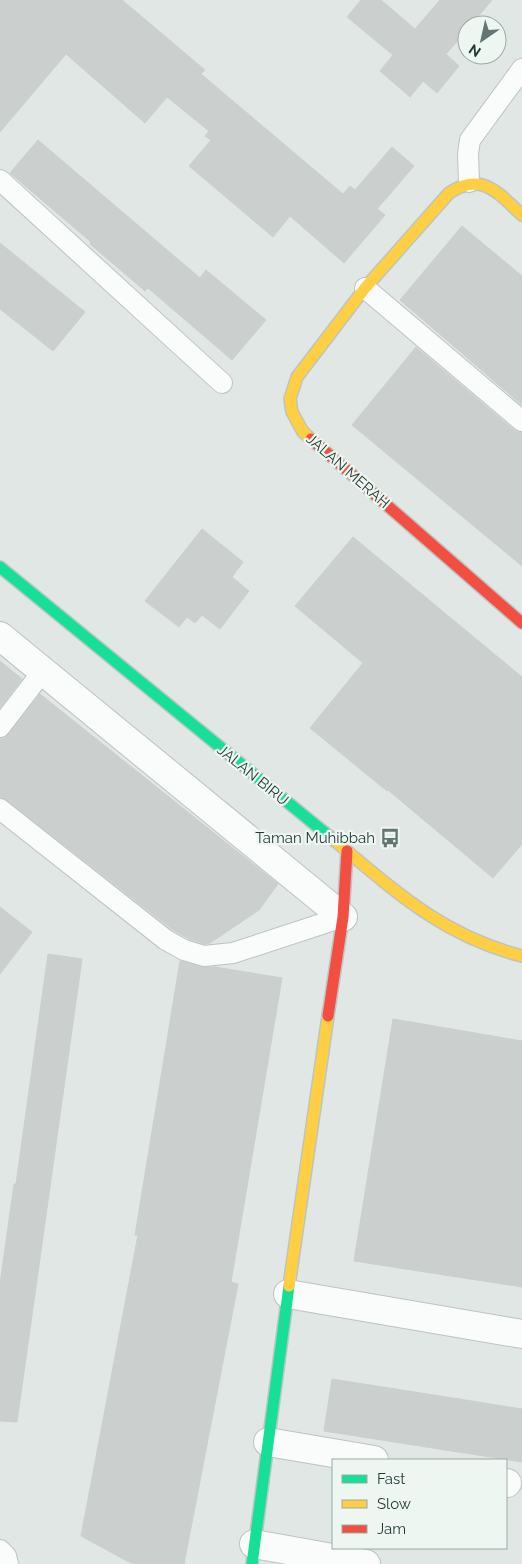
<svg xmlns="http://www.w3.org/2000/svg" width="522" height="1564" viewBox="0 0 522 1564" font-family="Raleway,sans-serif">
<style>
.building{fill:#cbd0ce;stroke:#c9d0cd}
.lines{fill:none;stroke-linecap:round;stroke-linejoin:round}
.lane-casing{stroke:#bdc3c1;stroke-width:22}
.street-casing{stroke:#bdc3c1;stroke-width:30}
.fast-casing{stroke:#bcc5c2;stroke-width:14}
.slow-casing{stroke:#bcc5c2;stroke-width:14}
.jam-casing{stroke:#bcc5c2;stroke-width:14}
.lane{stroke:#fafbfb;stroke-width:20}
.street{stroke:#fafbfb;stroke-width:28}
.fast{stroke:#16e098;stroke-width:11}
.slow{stroke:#ffcf43;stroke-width:11}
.jam{stroke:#f24e42;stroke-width:11}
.labels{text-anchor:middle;stroke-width:4.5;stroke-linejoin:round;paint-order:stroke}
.street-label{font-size:15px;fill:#1f3934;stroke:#eef6f2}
.poi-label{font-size:15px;fill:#1f3934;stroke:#eef6f2;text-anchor:end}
</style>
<rect width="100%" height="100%" fill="#e0e7e4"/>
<path class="building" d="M0 0H122L205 70 201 74 343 194 350 186 355 190 392 147 414 166 377 209 385 215 344 263 290 216 273 237 189 166 211 140 205 136 209 131 167 97 145 123 66 54 0 132Z
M361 0H381L415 29 440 0H492L471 25H467V30L446 54 459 66 437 93 423 81 410 97 380 71 393 55 347 17Z
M38 140 200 278 206 270 266 320 232 360 148 288 145 291 90 244 91 242 10 173Z
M462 226 522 276V405L400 300Z
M0 243 85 312 53 351 0 309Z
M416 347 514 430 522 433V566L352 425Z
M202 529 243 562 232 577 249 591 220 629 202 615 195 623 187 617 179 627 145 601Z
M353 537 522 677V844L493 878 388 790 387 791 310 728 363 663 295 606Z
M0 661 22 679 0 708Z
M40 694 278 884 259 910 210 943 205 944 189 939 173 930 7 800 0 797V739L5 738 9 734Z
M0 907 32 932 0 974Z
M48 954 82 959 17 1422 0 1421V1284L14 1184H16Z
M180 961 201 967H215L282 978 231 1282 238 1284 184 1564H137L129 1562 81 1536 138 1235H135Z
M393 1019 522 1041V1287L354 1261Z
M332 1379 522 1409V1462L324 1431Z"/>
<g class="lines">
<defs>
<path id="lane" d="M0 180 222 383
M469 182 468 154 470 140 522 69
M365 288 522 421
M0 727 43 671
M0 809 166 940 184 950 204 956 233 953 343 917
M0 1550 6 1556 8 1564"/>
<path id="street" d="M0 636 343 917
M288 1294 522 1334
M268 1442 374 1460
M506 1483H507
M254 1544 366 1564"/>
<path id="fast" d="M0 567 335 841
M252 1564 289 1286"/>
<path id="slow" d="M311 439 303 432 292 412 290 399 297 377 365 288 449 193C482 171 498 193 522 215
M335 841C396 892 443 936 522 956
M289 1286 328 1016"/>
<path id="jam" d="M311 439 522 623
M328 1016 343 917 347 851"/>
</defs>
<use href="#lane" class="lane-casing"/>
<use href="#street" class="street-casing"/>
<use href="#fast" class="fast-casing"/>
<use href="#slow" class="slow-casing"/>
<use href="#jam" class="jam-casing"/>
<use href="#lane" class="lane"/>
<use href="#street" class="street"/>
<use href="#fast" class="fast"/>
<use href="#slow" class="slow"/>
<use href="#jam" class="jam"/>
</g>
<defs>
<symbol id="bus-bare" viewBox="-9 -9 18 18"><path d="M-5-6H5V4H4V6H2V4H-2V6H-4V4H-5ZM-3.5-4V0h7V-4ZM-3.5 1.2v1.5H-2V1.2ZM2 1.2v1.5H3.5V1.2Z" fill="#637672" stroke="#eef6f2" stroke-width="2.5" paint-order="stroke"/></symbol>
</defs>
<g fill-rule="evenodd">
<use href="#bus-bare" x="376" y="824" width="28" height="28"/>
</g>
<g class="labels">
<g class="street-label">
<text transform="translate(348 471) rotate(41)" y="5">JALAN MERAH</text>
<text transform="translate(253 775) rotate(39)" y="5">JALAN BIRU</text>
</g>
<g class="poi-label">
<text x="375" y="843">Taman Muhibbah</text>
</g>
</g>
<rect x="332" y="1459" width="175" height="90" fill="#eef6f2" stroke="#9baaa6"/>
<rect x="342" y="1475" width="25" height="8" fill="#16e098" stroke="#9baaa6"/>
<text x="377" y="1484" font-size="15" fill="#1f3934">Fast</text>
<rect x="342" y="1500" width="25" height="8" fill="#ffcf43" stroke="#9baaa6"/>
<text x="377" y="1509" font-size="15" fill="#1f3934">Slow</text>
<rect x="342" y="1525" width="25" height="8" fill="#f24e42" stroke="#9baaa6"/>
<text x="377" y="1534" font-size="15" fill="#1f3934">Jam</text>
<g transform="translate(482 40) rotate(214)"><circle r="24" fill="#eef6f2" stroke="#9baaa6"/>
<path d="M0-4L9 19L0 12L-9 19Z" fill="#637672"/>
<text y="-8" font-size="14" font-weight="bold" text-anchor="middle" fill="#1f3934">N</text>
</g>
</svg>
